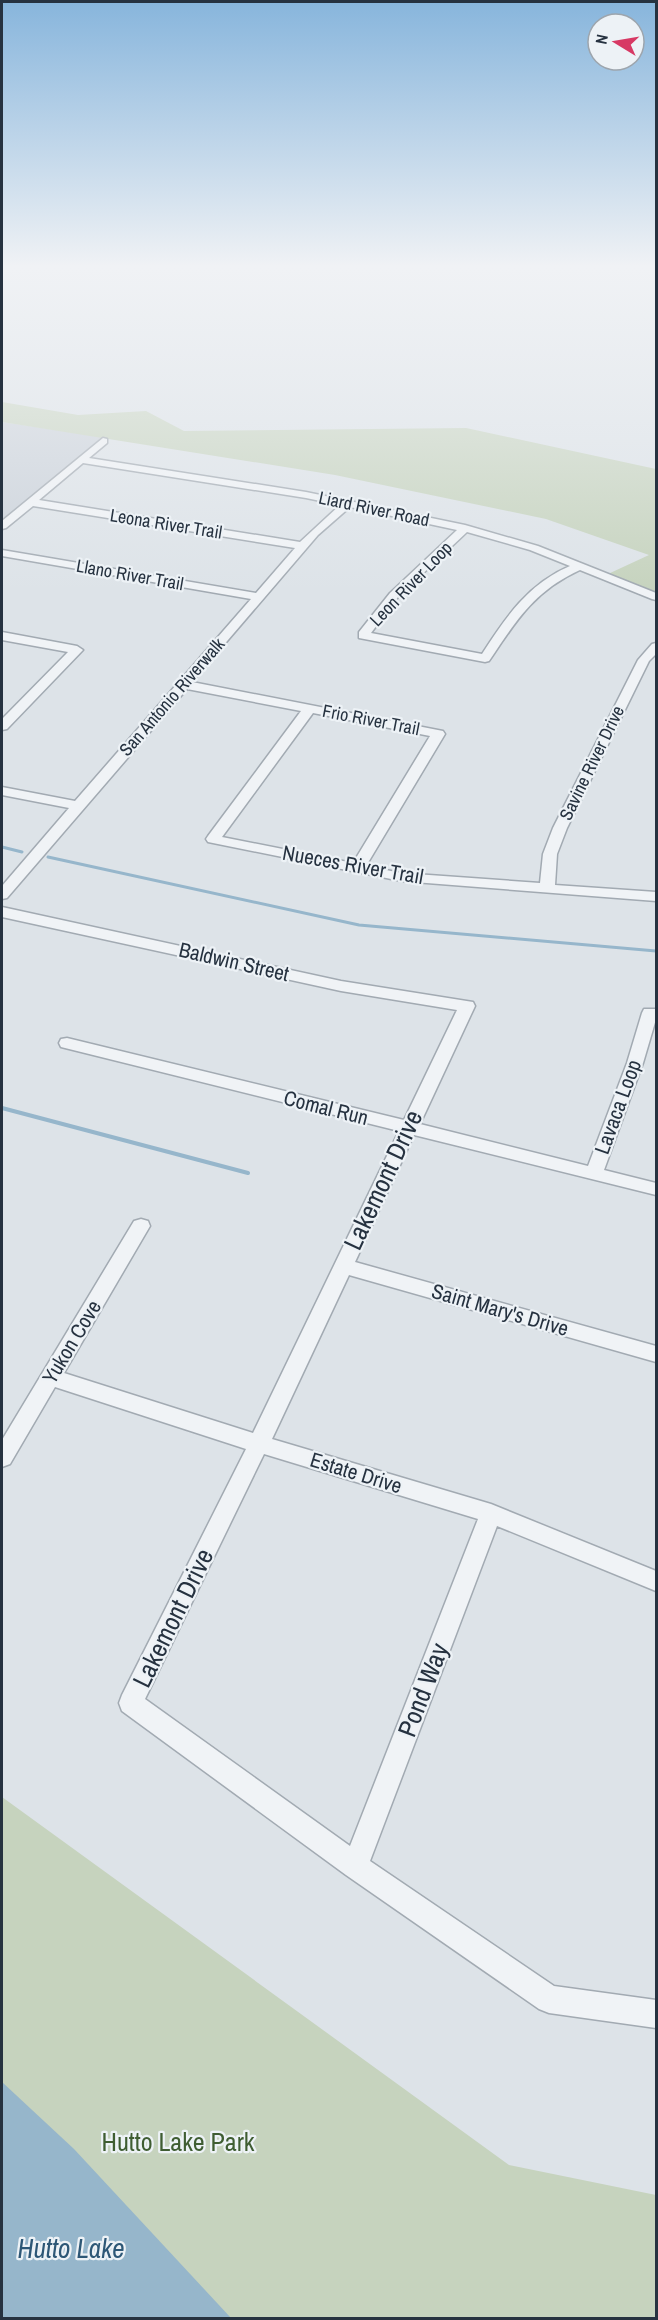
<svg xmlns="http://www.w3.org/2000/svg" width="658" height="2320" viewBox="0 0 658 2320" font-family="'Archivo Narrow',sans-serif">
<style>
.built{fill:#cbd2da}
.green{fill:#c6d3be}
.water{fill:#96b6cb}
.lines{fill:none;stroke-linecap:round;stroke-linejoin:round}
.stream-far1{stroke:#96b6cb;stroke-width:3}
.stream{stroke:#96b6cb;stroke-width:4}
.minor-casing{stroke:#a2aab2;stroke-width:3}
.minor{fill:#f0f3f6;fill-rule:evenodd}
.labels{text-anchor:middle;stroke-width:4.5;stroke-linejoin:round;paint-order:stroke}
.far-street-label{font-size:18px;fill:#263240;stroke:#edf2f6}
.street-label{font-size:21px;fill:#263240;stroke:#edf2f6}
.near-street-label{font-size:26px;fill:#263240;stroke:#edf2f6}
.near-park-label{font-size:26px;fill:#3f5d32;stroke:#edf2f6}
.near-water-label{font-size:27px;font-style:italic;fill:#2d5776;stroke:#edf2f6}
</style>
<rect width="100%" height="100%" fill="#dde3e8"/>
<path class="built" d="M2 422 102 437 2 521Z"/>
<path class="green" d="M2 402 78 415 146 411 184 431 466 428 656 469V594L608 574 649 555 546 519 335 475 2 422Z
M2 1797 509 2165 656 2195V2318H2Z"/>
<path class="water" d="M2 2082 74 2149 231 2318H2Z"/>
<g class="lines">
<path class="stream-far1" d="M2 847 22 852
M48 857 359 925 656 951"/>
<path class="stream" d="M2 1108 248 1173"/>
<defs>
<path id="minor" d="M103 438 107 439V443L89 458 306 492 465 525 538 546 656 593V600L652 599 580 570C534 591 516 621 489 661L485 662 359 638V632L390 593 457 530 350 507 318 535 192 682 443 731 445 734 366 866 401 873 540 883 543 854 553 828 638 660 652 644 656 643V654L649 661 567 828 557 854 555 885 656 892V901L401 881 208 842 206 839 208 836 301 711 187 689 7 898 2 899V886L69 808 2 795V787L75 801 251 599 2 556V550L256 593 295 548 33 506 6 528 2 529V521ZM83 463 306 498 340 505 300 542 39 500ZM467 532 530 550 570 566C528 584 506 617 482 654L371 633 398 597ZM313 713 430 736 353 863 222 837Z
M2 632 77 646 83 650 7 729 2 730V719L68 652 2 640Z
M2 907 341 981 473 1002 475 1006 420 1124 588 1166 627 1063 642 1013 644 1009H656V1019L643 1063 604 1170 656 1183V1195L414 1135 355 1262 656 1346V1362L349 1275 272 1439 491 1504 656 1571V1591L497 1526 370 1861 554 1986 656 2000V2028L549 2013 539 2009 346 1875 122 1711 119 1703 122 1695 246 1449 55 1387 10 1464 2 1467V1440L134 1221 141 1219 148 1221 150 1226 64 1373 253 1433 399 1131 61 1047 59 1043 61 1039 67 1038 404 1120 457 1010 341 991 2 917ZM264 1454 478 1519 350 1846 145 1699Z"/>
</defs>
<use href="#minor" class="minor-casing"/>
<use href="#minor" class="minor"/>
</g>
<linearGradient id="sky" x2="0" y2="1"><stop stop-color="#87b5dc"/><stop offset="0.45" stop-color="#f0f2f5"/><stop offset="1" stop-color="#f0f2f5" stop-opacity="0"/></linearGradient>
<rect width="658" height="592" fill="url(#sky)"/>
<g class="labels">
<g class="far-street-label">
<text transform="translate(374 509) rotate(12)" y="6">Liard River Road</text>
<text transform="translate(166 524) rotate(9)" y="6">Leona River Trail</text>
<text transform="translate(130 575) rotate(10)" y="6">Llano River Trail</text>
<text transform="translate(411 584) rotate(-46)" y="6">Leon River Loop</text>
<text transform="translate(172 697) rotate(-49)" y="6">San Antonio Riverwalk</text>
<text transform="translate(371 720) rotate(11)" y="6">Frio River Trail</text>
<text transform="translate(592 763) rotate(-64)" y="6">Savine River Drive</text>
</g>
<g class="street-label">
<text transform="translate(353 865) rotate(10)" y="7">Nueces River Trail</text>
<text transform="translate(234 962) rotate(13)" y="7">Baldwin Street</text>
<text transform="translate(618 1107) rotate(-70)" y="7">Lavaca Loop</text>
<text transform="translate(326 1108) rotate(14)" y="7">Comal Run</text>
<text transform="translate(500 1310) rotate(16)" y="7">Saint Mary's Drive</text>
<text transform="translate(72 1342) rotate(-59)" y="7">Yukon Cove</text>
<text transform="translate(356 1473) rotate(17)" y="7">Estate Drive</text>
</g>
<g class="near-street-label">
<text transform="translate(383 1180) rotate(-65)" y="9">Lakemont Drive</text>
<text transform="translate(173 1618) rotate(-64)" y="9">Lakemont Drive</text>
<text transform="translate(423 1690) rotate(-69)" y="9">Pond Way</text>
</g>
<g class="near-park-label">
<text x="178" y="2151">Hutto Lake Park</text>
</g>
<g class="near-water-label">
<text x="71" y="2258">Hutto Lake</text>
</g>
</g>
<rect width="658" height="2320" fill="none" stroke="#263240" stroke-width="6"/>
<g transform="translate(616 42) rotate(281)"><circle r="28" fill="#edf2f6" stroke="#9da5ad" stroke-width="1.5"/>
<path d="M0-4.5L10 22L0 15L-10 22Z" fill="#d73964"/>
<text y="-9" font-size="16" font-weight="bold" text-anchor="middle" fill="#263240">N</text>
</g>
</svg>
